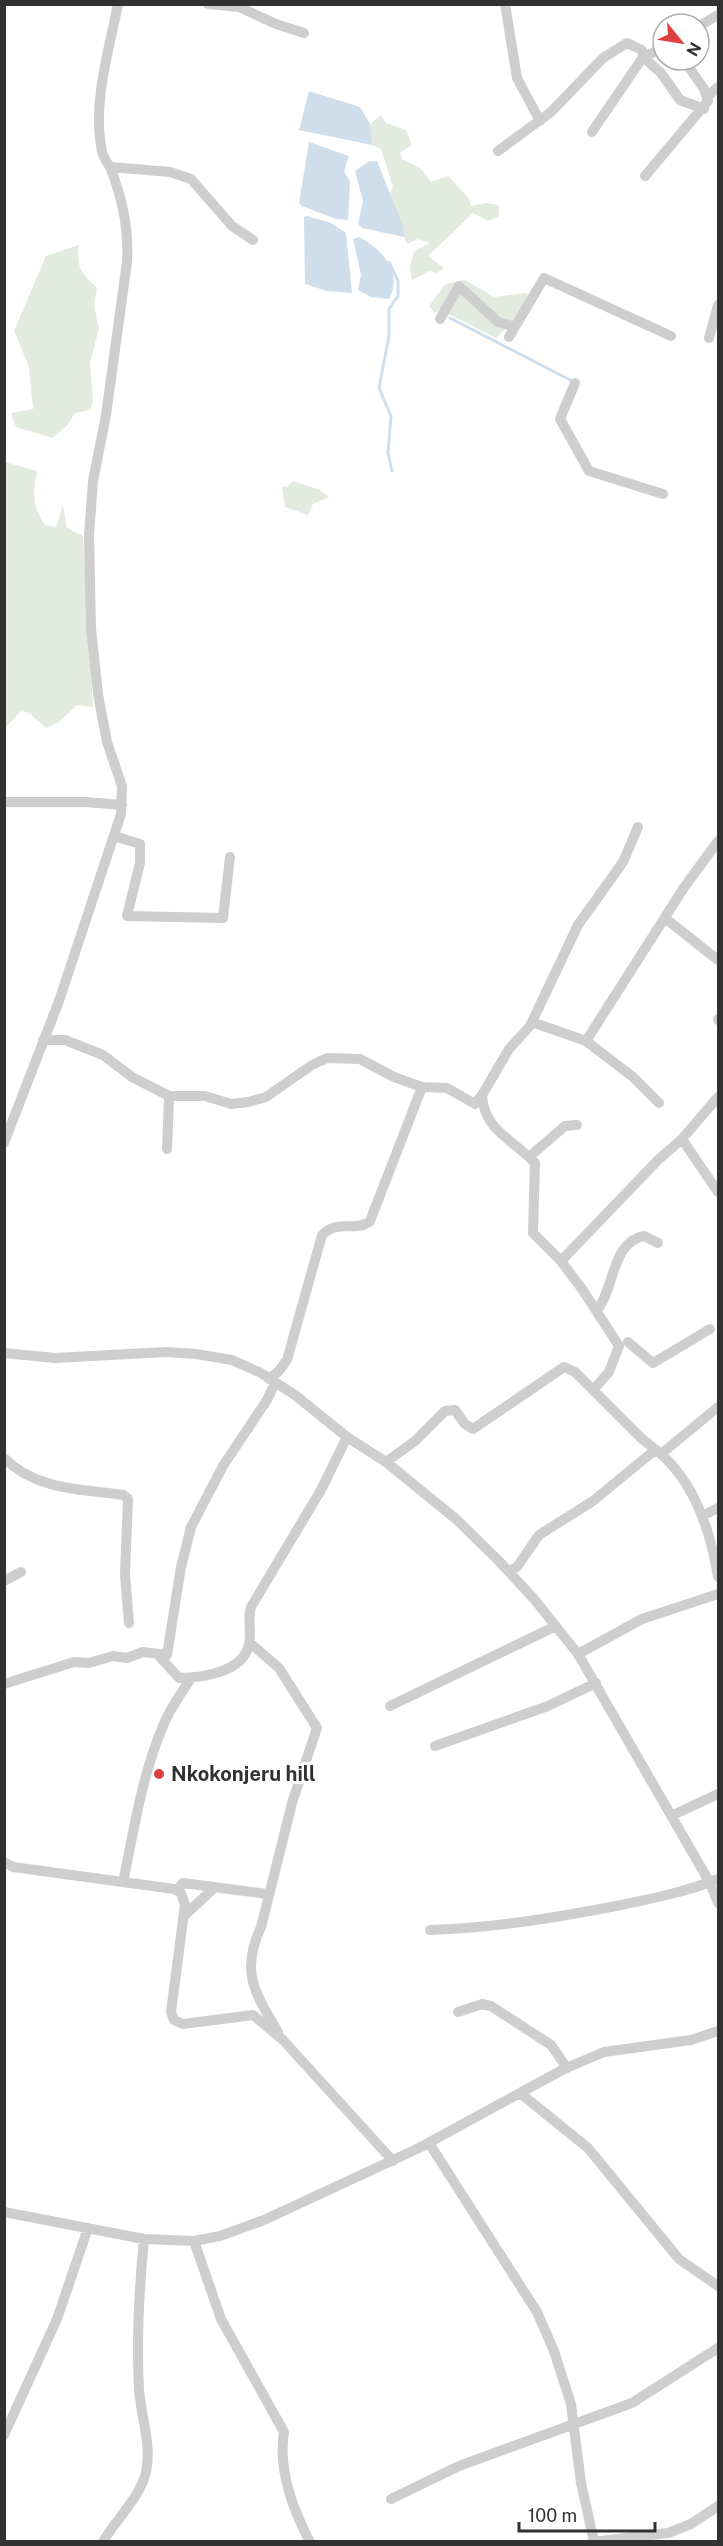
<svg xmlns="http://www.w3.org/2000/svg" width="723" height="2546" viewBox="0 0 723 2546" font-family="'Public Sans',sans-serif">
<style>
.green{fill:#e3eade}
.water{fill:#cedeeb}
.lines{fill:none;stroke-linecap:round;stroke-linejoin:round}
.stream{stroke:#cedeeb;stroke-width:3}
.street{stroke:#cecece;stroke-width:10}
.poi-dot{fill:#dc4040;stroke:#fff;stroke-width:2}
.labels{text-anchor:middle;stroke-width:6;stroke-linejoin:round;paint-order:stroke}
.poi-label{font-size:20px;font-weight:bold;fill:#313131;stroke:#fff;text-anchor:start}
</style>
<rect width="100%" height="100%" fill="#fff"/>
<path class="green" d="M381 115 386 123 406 130 412 145 400 153 403 160 420 168 431 182 448 176 468 197 471 206 487 203 499 205V216L488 221 473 213 428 256 444 268 437 273 429 271 412 280 410 267 414 252 429 243 418 239 407 244C400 228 396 210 390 193L393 187 381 149 372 145 370 124Z
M79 245C76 267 81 273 97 288L94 305 99 329 90 362 93 402 89 410 75 413 67 426 52 438 16 427 11 413 33 409 29 367 14 331 46 256Z
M465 280 494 297 527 293 530 305 496 338 451 315 434 312 429 306 445 284Z
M5 462 37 471C33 493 32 507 45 525L56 527 63 505 67 528 83 536 93 707 77 705 59 722 46 728 29 713 21 711 5 728Z
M293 481 320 490 329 497 313 504 308 515 285 507 282 486 287 487Z"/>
<path class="water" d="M309 91 360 107 370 124 372 145 299 130Z
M309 142 349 156 344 171 350 182 348 220 336 219 302 206 299 203Z
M369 161H377L403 226 404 237 362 228 358 224 363 201 355 171Z
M307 216 331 223 346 233 352 293 327 291 305 284 304 217Z
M359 237C381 248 404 273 389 299L371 297 358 290 361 275 353 239Z"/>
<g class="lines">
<path class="stream" d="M389 262 398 281V296L389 309V336L379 388 391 416 388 453 392 471
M450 318 574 382"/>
<path class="street" d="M208 4 239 7 276 24 304 33
M505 4 517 78 540 121
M699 26 718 15
M708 96 718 87
M592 132 643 57 663 48
M498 151 551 112 603 58 627 43 642 50 643 57 661 73 680 100 704 109
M110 167 170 172 191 179 232 226 253 240
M645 176 708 101 704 89 684 60
M440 319 459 286 498 322 515 327
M509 337 544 278 671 336
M709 338 718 305
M575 383 560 419 589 471 663 494
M4 802H86L122 805
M114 836 140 844V863L127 916 223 918 230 857
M666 919 718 960
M718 1019V1020
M532 1022 586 1041 633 1077 659 1103
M43 1040H65L103 1055 132 1077 169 1096H205L231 1104 248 1102 266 1097 312 1065 327 1058 360 1059 394 1077 422 1087 447 1088 475 1104 482 1095C484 1131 513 1139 535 1163L533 1233 561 1261 582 1289 619 1346 609 1372 593 1390
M586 1041 683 889 718 841
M482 1095 509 1049 530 1026 578 925 623 862 638 827
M682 1139 718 1192
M4 1143 59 1001 121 814 122 786 107 742 98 694 91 628 89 535 93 481 106 415 127 262C129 230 122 197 110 167 107 162 103 157 102 151 92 103 109 51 118 4
M167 1149 169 1096
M529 1157 565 1126 577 1125
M561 1261 658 1160 682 1139 718 1097
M597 1310C615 1289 611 1242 644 1236L658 1243
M628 1342 653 1363 710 1329
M4 1353 55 1358 166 1352 196 1354 232 1360 261 1373 295 1395 347 1437 386 1462 456 1519 498 1560 534 1599 578 1654 710 1883 718 1903
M269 1379 278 1372 287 1360 322 1235C339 1218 355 1233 370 1221L422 1087
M718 1407 661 1454C695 1484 711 1534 718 1577
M4 1458C36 1490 80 1489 123 1495L128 1499 125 1574 129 1623
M386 1462 415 1441 445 1411 455 1410 465 1424 473 1429 564 1367 575 1372 641 1438 661 1454
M702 1516 718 1508
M508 1571 517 1567 539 1535 593 1501 655 1450
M4 1581 21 1572
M250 1643 279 1668 317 1728 292 1803 261 1927C240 1972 255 1993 278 2032
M578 1654 642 1619 718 1594
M158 1655 179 1678C202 1678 244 1672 249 1644 252 1632 247 1619 251 1607L321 1490 347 1437
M4 1684 74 1662 89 1663 113 1656 127 1658 143 1652 167 1655 181 1567 191 1527 223 1466 267 1400 275 1383
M390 1706 556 1626
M435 1746 548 1706 596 1683
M671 1816 718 1794
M4 1862 13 1867 174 1889 181 1893 185 1905 171 2012 174 2020 183 2024 253 2015 283 2040 393 2161
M123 1882C134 1830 142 1775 163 1726 170 1708 181 1694 191 1678
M177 1890 183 1883 267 1894
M184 1916 215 1887
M430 1930C493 1928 554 1918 616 1906 650 1899 686 1892 718 1879
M458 2012 482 2004 491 2006 551 2045 567 2068
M520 2093 588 2148 679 2259 718 2286
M429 2143 537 2312 554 2351 571 2404 581 2483 594 2541
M4 2212 144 2239 194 2241 220 2236 264 2220 419 2148 564 2069 604 2052 691 2040 718 2031
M194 2241 221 2319 284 2432C278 2469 293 2510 310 2542
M4 2435 57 2319 88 2228
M391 2499 459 2466 632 2403 718 2348
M103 2542C116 2519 140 2498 146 2472 152 2446 141 2416 139 2390 136 2338 139 2291 144 2239
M592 2542 668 2533 691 2524 718 2506"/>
</g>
<circle class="poi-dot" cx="159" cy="1774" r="6"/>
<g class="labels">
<g class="poi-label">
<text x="171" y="1781">Nkokonjeru hill</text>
</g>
</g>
<rect width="723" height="2546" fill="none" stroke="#313131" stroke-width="12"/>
<g transform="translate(681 42) rotate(120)"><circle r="28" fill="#ffffff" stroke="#adadad" stroke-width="1.5"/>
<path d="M0-4.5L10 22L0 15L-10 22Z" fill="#dc4040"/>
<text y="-9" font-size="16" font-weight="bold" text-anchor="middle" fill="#313131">N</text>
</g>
<path d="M519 2522v9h136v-9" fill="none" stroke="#313131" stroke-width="3"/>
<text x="528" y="2522" font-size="18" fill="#313131" stroke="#ffffff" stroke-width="4.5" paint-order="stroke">100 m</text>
</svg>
